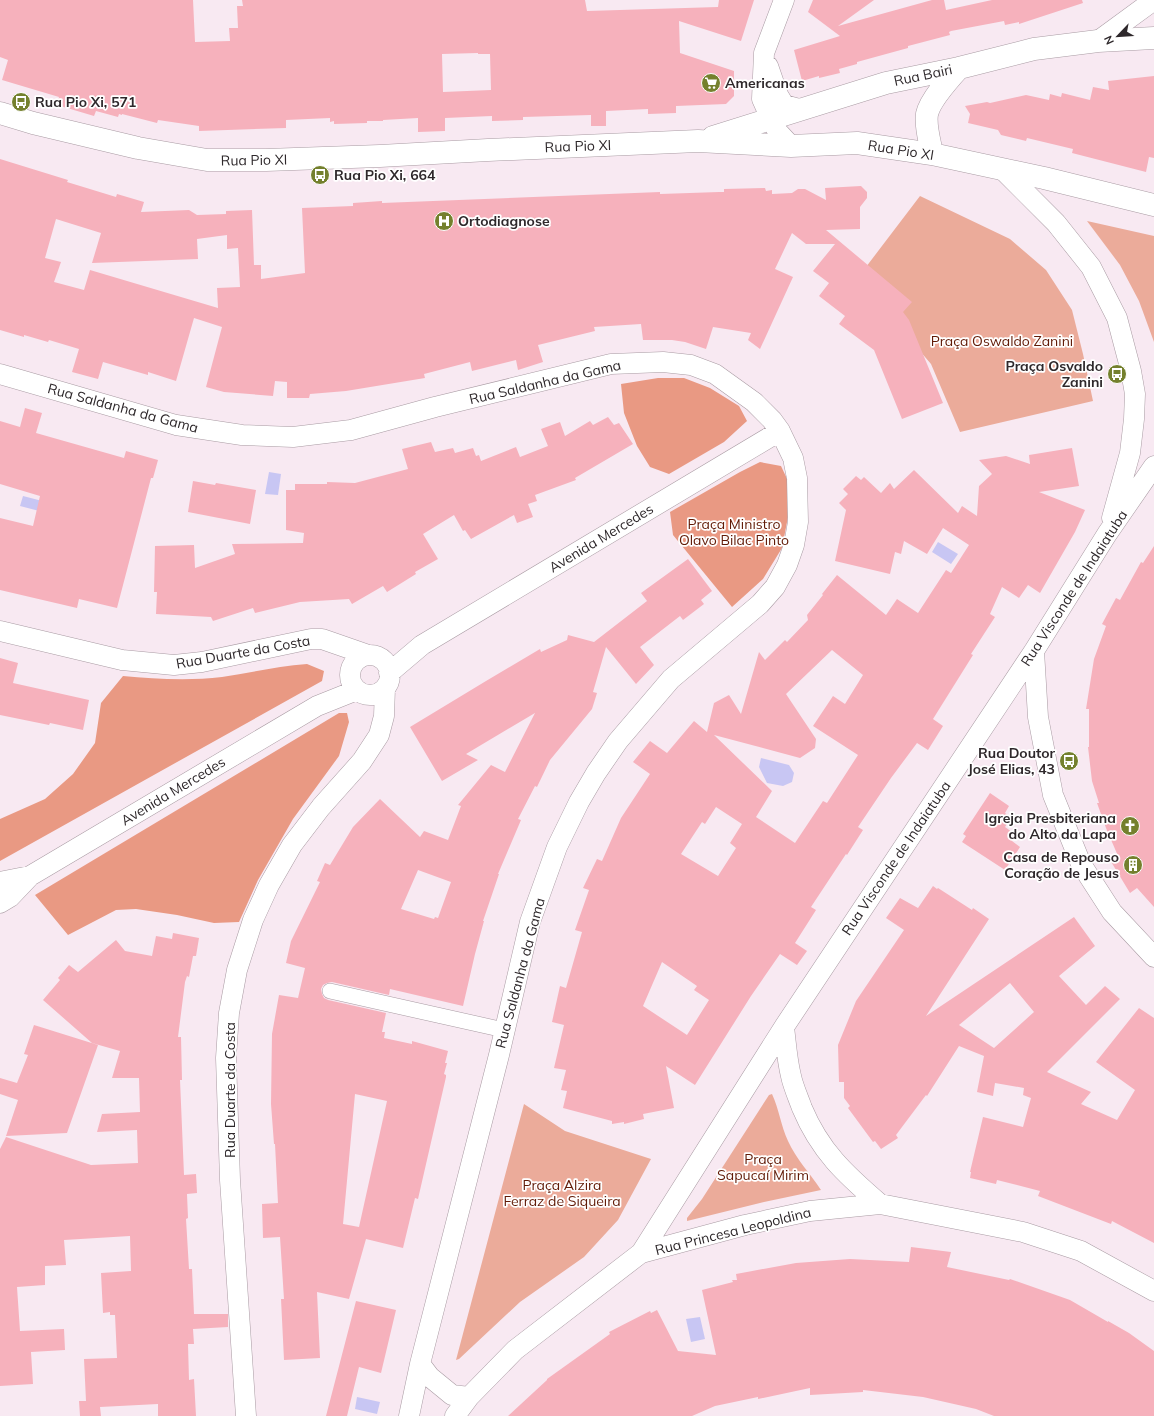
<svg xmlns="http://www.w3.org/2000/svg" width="1154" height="1416" viewBox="0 0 1154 1416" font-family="Mulish,sans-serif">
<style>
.green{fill:#ebab9a}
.forest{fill:#e99983}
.water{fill:#c8c6f3}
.building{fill:#f6b1bc;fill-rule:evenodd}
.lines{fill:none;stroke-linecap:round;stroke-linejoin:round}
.pedestrian-casing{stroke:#a99ba3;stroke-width:16}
.minor-casing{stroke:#a99ba3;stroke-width:21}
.primary-casing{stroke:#a99ba3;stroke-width:23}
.pedestrian{stroke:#fff;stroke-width:15}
.minor{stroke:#fff;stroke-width:20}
.primary{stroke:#fff;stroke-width:22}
.labels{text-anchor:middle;stroke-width:3.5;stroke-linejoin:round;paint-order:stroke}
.street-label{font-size:14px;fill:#2e282b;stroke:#fff}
.poi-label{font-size:14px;font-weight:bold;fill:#2e282b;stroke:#fff;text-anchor:start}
.park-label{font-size:14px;fill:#611a06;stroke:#fff}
</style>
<rect width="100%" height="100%" fill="#f8e9f2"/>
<path class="green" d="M920 196 1010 239 1046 270 1072 310 1083 354 1093 401 960 432 931 364 890 316 850 288Z
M1087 221 1154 236V342L1139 301 1120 265Z
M772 1094C779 1109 781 1126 788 1141 796 1159 810 1173 821 1190L764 1202 687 1221V1218L702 1199 769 1095Z
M524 1104 565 1131 651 1159 618 1220 584 1257 520 1302 459 1359 456 1360Z"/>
<path class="forest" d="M658 378H684L710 388 739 406 747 421 724 442 669 474 650 467 637 446 624 413 621 384Z
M760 462 781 466 789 483 788 517 782 548 763 579 732 607 673 535 670 512 740 472Z
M307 664 324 671 322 681 0 861V819L45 799 73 774 95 743 101 703 123 676C154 679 190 681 222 677 250 673 278 666 307 664Z
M339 713H347L349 722 339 756 293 819 258 880 239 922 214 923 177 915 136 909 116 910 68 935 35 895Z"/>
<path class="water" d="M269 472 281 474 278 495 265 494Z
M23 496 50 503 47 513 20 506Z
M938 542 958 554 951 564 932 552Z
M761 758 789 765 794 773 792 782 783 786 767 783 759 767Z
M700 1317 705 1339 691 1342 686 1319Z
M357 1397 380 1402 377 1414 355 1409Z"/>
<path class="building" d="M0 0H193L195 42 230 41 229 28H238L237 6H243L242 0H585L587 11 718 7 719 0H754L741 41 679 21 680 53 734 71V96L726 104 676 106V113L648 114V109L606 111V126H591V115L523 117V120L492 121V116L445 118V131L418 132V118L383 120V121H367V123L334 124V121L330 122V118L286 120V128L199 131V126L158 120 157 123 122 114V115L119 114 118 117 96 111 94 116 57 105 59 97 2 80 8 60 0 57ZM478 53V54H490L491 90 443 92 442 54Z
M813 0H874L838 26 932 0H944L946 10 992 0H1082L1083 3 1019 24V22L1005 25 1004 21 951 31 949 32 950 35 908 46V48L857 62V64L839 69 840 73 819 78V76L802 81 794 50 840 36 808 12Z
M1154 76V158L1149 157 1146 172 1072 153 1073 149 1027 138 1026 141 1001 135 998 130 968 123 970 114 965 106 987 102 990 103 1026 95 1049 100 1050 94 1061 97 1062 93 1090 100 1093 87 1109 90 1108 81Z
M0 159 68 180 67 182 116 197 117 194 144 202 141 212 189 210 197 215 226 214V211L252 210 254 265H261V279L305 273 302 208 353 206V203L382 201V203L660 192V194L719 192H724V189L765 188 766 191 772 190V194L792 193 798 189H805L826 200 825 188 861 186 867 192V198L860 207V229L826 230 912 302 903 312 909 320 943 403 902 419 874 350 839 324 845 316 819 296 829 283 813 271 835 244H806L792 233 775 269 793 277 760 349 748 340 751 333 713 327 706 349 685 342 672 340H643L641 324 594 327 595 331 538 345 543 362 518 370 516 360 472 371 470 362 424 374 425 378 346 391 310 394 309 398H287V382L275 381 273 396 224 392 206 387 222 327 194 318 176 381 148 372V375L103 362 98 379 72 372 79 349 49 340 48 342 24 335V337L0 330ZM56 219 101 233 92 263 198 259 197 239 227 235V249L238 248 240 287 217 288 218 308 90 270 84 290 54 282 61 262 45 258Z
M25 408 42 413 36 433 124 458 126 451 158 460 153 478H151L117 608 79 599 77 608 0 590V518L33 526 40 496 0 484V421L20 427Z
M608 417 614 425 619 423 633 444 575 478 576 480 535 495 537 501 528 504 533 517 517 523 514 515 471 539 465 530 463 531 454 515 423 534 438 559 415 572 416 574 387 592 383 586 352 604 349 599 300 602 255 613 253 608 213 621 211 617 156 614 157 592H154L155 546 194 545 195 568 235 554 232 544 303 543 304 533 286 530V490H295V484H327V482L355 483 408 469 402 449 431 442 435 452 453 448 455 453 473 448 476 456 479 455 481 461 516 447 520 457 548 446 541 429 560 422 565 436 590 421 593 425Z
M1072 448 1079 486 1039 492 1085 510 1075 532 1040 593 1028 585 1019 598 1002 587 990 614 995 617 971 654 973 655 933 719 943 726 928 750 917 743 891 778 858 827 863 830 847 855 846 854 811 907 816 910 795 943 807 951 797 965 780 954 751 996 695 1085 666 1066 674 1108 643 1114 644 1119 624 1124V1122L612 1124V1121L563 1108 567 1091 561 1090 566 1070 554 1068 564 1025 552 1022 560 986 566 988 582 932 575 930 589 890 583 888 597 859 602 861 621 818 650 774 633 762 650 741 667 753 694 721 707 732 714 703 729 695 741 714 759 652 765 660 785 640 787 642 808 620 807 615 823 595 822 594 837 575 886 615 897 599 918 613 946 570 951 573 969 545 943 528 927 554 904 541 901 554 895 552 890 574 835 561 846 510 839 503 848 494 843 489 856 476 861 480 864 477 881 493 890 483 894 489 914 470 958 513 962 506 977 516 979 486 992 474 979 460 1006 456 1030 464 1029 455ZM832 650 863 675 845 704 833 696 813 726 858 755 827 803 823 801 795 843 756 817 772 791 714 735 800 758 815 748 816 739 786 694ZM716 807 742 824 730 843 736 848 718 876 681 854 702 822 705 824ZM662 962 697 986 694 990 709 1000 687 1035 643 1006Z
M193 481 215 485 216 483 256 490 250 524 188 512Z
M1154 546V907L1137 888 1130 893 1110 860 1118 856 1106 828 1097 803H1099L1092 781 1088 747H1089V709H1086L1094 659 1106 626 1102 624 1116 598 1120 600 1141 562 1143 563Z
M688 559 712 591 701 600 704 604 683 620 680 616 640 647 654 665 636 684 606 647 593 692 597 693 592 709 550 760 537 787 535 786 518 819 521 820 498 874H499L483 921H484L475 954 463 1006 390 989 389 995 332 982 327 983 323 985 321 989 322 994 324 998 328 1000 386 1013 382 1032H385L384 1038 412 1044V1041L448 1051 445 1063H447L444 1074 446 1075V1077L418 1199 415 1198 403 1248 366 1239 349 1299 317 1292 320 1358 284 1360 281 1299H284L280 1237 263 1238 262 1204 278 1203 275 1144H274L271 1104 272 1034 279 995 298 998 305 968 286 963 291 941 320 882 317 881 325 863 330 865 353 827 380 799 420 837 424 831 448 840 461 806 458 805 491 765 505 772 535 713 466 754 478 760 442 781 410 727 486 681 540 649 541 652 567 640 568 635 594 642 647 601 641 593ZM418 870 451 882 438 918 435 917 434 919 401 909ZM355 1094 387 1101 359 1227 343 1224Z
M0 658 18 663 13 683 89 700 83 730 50 723 49 725 0 715Z
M990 793 1009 806 1005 813 1011 817 1005 827 1016 835 1012 841 1020 847 1005 870 962 842 966 836 963 834Z
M933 886 937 889 938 888 972 910 973 908 989 919 926 1016 1074 917 1095 946 1059 976 1086 1005 1105 986 1120 999 1047 1072 1091 1092 1081 1104 1117 1120 1135 1090 1096 1062 1139 1008 1154 1018V1243L1112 1221 1111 1224 1038 1196 1040 1191 997 1180 996 1184 970 1178 971 1172H970L983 1117 1023 1127 1031 1098 1023 1095 1024 1088 995 1083 993 1096 977 1092 984 1056 959 1046 927 1096 926 1095 896 1135 898 1138 881 1149 875 1141 873 1142 848 1108 850 1106 844 1098V1082H839L838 1045 856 1001 904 930 886 918 900 898 918 908ZM1010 983 1034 1012 994 1048 959 1025Z
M173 933 199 938 196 956H193L189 977 187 976 185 982 178 1037H181L182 1080H180L184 1175 196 1174 197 1193 187 1194 188 1218 186 1219 189 1269H192L194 1314H228V1327L193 1329 194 1344H188L189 1380 194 1379 196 1416H158V1404L100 1407 101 1416H80L79 1401H86L84 1359 117 1358 115 1315H110V1312L103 1313 101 1273 131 1271 130 1236 64 1240 66 1265 45 1266V1285L17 1287 20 1331 64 1329 65 1350 31 1352 33 1384 0 1386V1149L6 1137 91 1165 138 1163 137 1130 97 1132 102 1114 140 1112 139 1078H112L120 1051 92 1043 43 1000 60 980 58 978 69 965 78 972 116 940 125 951 152 956 156 936 172 939Z
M34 1025 98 1045 67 1133 6 1136 18 1100 0 1094V1078L17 1083 28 1055 24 1054Z
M911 1247 951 1252 947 1267 1009 1280 1010 1279 1070 1300 1108 1322V1321L1129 1333 1154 1351V1416H994L976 1409 923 1397 863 1390V1392L810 1395V1388L758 1399V1397L715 1406 692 1416H508L547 1380V1379L610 1334 609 1332 650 1311 651 1313 657 1310 678 1351 716 1355 702 1290 733 1282 732 1280H737L736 1274 796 1263 850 1259 909 1262Z
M356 1301 396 1310 381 1373 359 1367 347 1416H326Z"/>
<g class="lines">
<defs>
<path id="pedestrian" d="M330 991 504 1030"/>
<path id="minor" d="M784 0 764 53 762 99 771 119 778 132 791 146
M1098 41 1154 0
M768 66 778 95 784 105 799 109
M1002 169 1056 223 1091 267 1117 318 1131 371 1135 394 1134 419 1130 453 1112 518
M0 374 176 425 242 435 293 437 351 430 435 407 611 364 663 362 691 365 715 374 754 402 772 420 780 431 793 458 797 478 798 522 794 545 787 565 775 587 760 604 671 679 618 741 596 773 579 802 557 847 530 922 499 1055 420 1364 409 1416
M0 631 122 660 174 665 202 662 311 639H322L368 655
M1034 651 1038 717 1053 795 1081 864 1112 912 1154 957
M350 675a20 20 0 1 1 40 0a20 20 0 1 1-40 0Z
M389 673 422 645 780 431
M0 882 30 876
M0 903 10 897 30 876 317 706 357 690
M784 1027C786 1043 787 1060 791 1076 793 1086 798 1097 802 1108 820 1151 845 1174 880 1204
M641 1253 784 1027 1034 651 1107 534 1154 466
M420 1364 430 1377 452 1395 469 1397
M246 1416 230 1180 226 1058 229 1013 237 970 253 920 269 885 292 845 321 807 362 761 379 735 384 716 385 688
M455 1416 469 1397 515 1350 641 1253 745 1225 810 1211 880 1204 1023 1232 1081 1251 1154 1291"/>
<path id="primary" d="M0 113 33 123 138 148 207 160H266L380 156 488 150 698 141 791 146 857 143 932 154 1044 178 1154 205
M713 137 886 83 959 68 1034 49 1098 41 1154 38
M932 154C930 141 925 127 927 114 930 100 949 79 959 68"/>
</defs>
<use href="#pedestrian" class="pedestrian-casing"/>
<use href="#minor" class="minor-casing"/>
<use href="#primary" class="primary-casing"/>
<use href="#pedestrian" class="pedestrian"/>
<use href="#minor" class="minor"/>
<use href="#primary" class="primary"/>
</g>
<defs>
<symbol id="supermarket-disc" viewBox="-11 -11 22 22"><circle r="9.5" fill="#74802d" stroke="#fff"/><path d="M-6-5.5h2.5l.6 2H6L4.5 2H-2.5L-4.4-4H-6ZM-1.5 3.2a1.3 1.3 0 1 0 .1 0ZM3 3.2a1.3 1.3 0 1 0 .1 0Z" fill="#fff"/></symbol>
<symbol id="bus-disc" viewBox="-11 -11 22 22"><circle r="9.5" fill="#74802d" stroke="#fff"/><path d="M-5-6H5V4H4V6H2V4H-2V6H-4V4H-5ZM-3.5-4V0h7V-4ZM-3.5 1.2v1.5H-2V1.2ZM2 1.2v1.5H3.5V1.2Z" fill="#fff"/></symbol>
<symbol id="hospital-disc" viewBox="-11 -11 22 22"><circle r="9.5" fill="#74802d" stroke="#fff"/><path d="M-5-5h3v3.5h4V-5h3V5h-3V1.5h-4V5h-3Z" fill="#fff"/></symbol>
<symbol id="church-disc" viewBox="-11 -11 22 22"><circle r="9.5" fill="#74802d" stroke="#fff"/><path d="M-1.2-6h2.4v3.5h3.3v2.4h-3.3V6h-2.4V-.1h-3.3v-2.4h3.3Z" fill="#fff"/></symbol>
<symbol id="building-disc" viewBox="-11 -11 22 22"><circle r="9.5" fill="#74802d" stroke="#fff"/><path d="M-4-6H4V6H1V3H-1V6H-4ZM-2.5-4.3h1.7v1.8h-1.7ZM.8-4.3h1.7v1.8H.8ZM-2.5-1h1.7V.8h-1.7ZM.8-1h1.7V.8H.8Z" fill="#fff"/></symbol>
</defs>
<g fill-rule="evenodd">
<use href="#supermarket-disc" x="700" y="72" width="22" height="22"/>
<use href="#bus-disc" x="10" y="91" width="22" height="22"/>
<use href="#bus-disc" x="309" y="164" width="22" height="22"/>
<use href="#hospital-disc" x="433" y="210" width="22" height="22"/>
<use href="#bus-disc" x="1106" y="363" width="22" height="22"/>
<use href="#bus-disc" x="1058" y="750" width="22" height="22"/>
<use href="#church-disc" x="1119" y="815" width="22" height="22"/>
<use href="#building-disc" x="1122" y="854" width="22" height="22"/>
</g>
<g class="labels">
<g class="street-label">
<text transform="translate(923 75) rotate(-12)" y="5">Rua Bairi</text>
<text transform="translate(578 146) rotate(-2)" y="5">Rua Pio XI</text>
<text transform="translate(901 150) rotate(9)" y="5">Rua Pio XI</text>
<text transform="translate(254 160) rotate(-1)" y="5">Rua Pio XI</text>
<text transform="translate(545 382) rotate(-13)" y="5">Rua Saldanha da Gama</text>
<text transform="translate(123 408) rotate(15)" y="5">Rua Saldanha da Gama</text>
<text transform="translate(601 538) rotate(-31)" y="5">Avenida Mercedes</text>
<text transform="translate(1074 588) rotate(-57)" y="5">Rua Visconde de Indaiatuba</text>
<text transform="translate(243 652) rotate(-10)" y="5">Rua Duarte da Costa</text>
<text transform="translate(173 791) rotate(-31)" y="5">Avenida Mercedes</text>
<text transform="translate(896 858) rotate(-56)" y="5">Rua Visconde de Indaiatuba</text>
<text transform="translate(520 973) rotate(-75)" y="5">Rua Saldanha da Gama</text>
<text transform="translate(230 1090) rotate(-90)" y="5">Rua Duarte da Costa</text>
<text transform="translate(733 1231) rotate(-14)" y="5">Rua Princesa Leopoldina</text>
</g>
<g class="poi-label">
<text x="725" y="88">Americanas</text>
<text x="35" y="107">Rua Pio Xi, 571</text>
<text x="334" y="180">Rua Pio Xi, 664</text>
<text x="458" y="226">Ortodiagnose</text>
<text x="1103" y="371" text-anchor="end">Praça Osvaldo<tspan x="1103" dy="16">Zanini</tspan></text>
<text x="1055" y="758" text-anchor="end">Rua Doutor<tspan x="1055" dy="16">José Elias, 43</tspan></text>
<text x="1116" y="823" text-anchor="end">Igreja Presbiteriana<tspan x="1116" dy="16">do Alto da Lapa</tspan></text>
<text x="1119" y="862" text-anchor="end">Casa de Repouso<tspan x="1119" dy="16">Coração de Jesus</tspan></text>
</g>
<g class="park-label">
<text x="1002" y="346">Praça Oswaldo Zanini</text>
<text x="734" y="529">Praça Ministro<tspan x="734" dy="16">Olavo Bilac Pinto</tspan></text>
<text x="763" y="1164">Praça<tspan x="763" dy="16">Sapucaí Mirim</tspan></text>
<text x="562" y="1190">Praça Alzira<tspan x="562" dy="16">Ferraz de Siqueira</tspan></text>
</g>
</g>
<g transform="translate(1118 36) rotate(245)" stroke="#ffffff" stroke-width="3" paint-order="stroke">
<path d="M0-3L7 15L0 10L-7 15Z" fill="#2e282b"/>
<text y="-6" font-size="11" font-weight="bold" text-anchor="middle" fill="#2e282b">N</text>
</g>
</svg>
